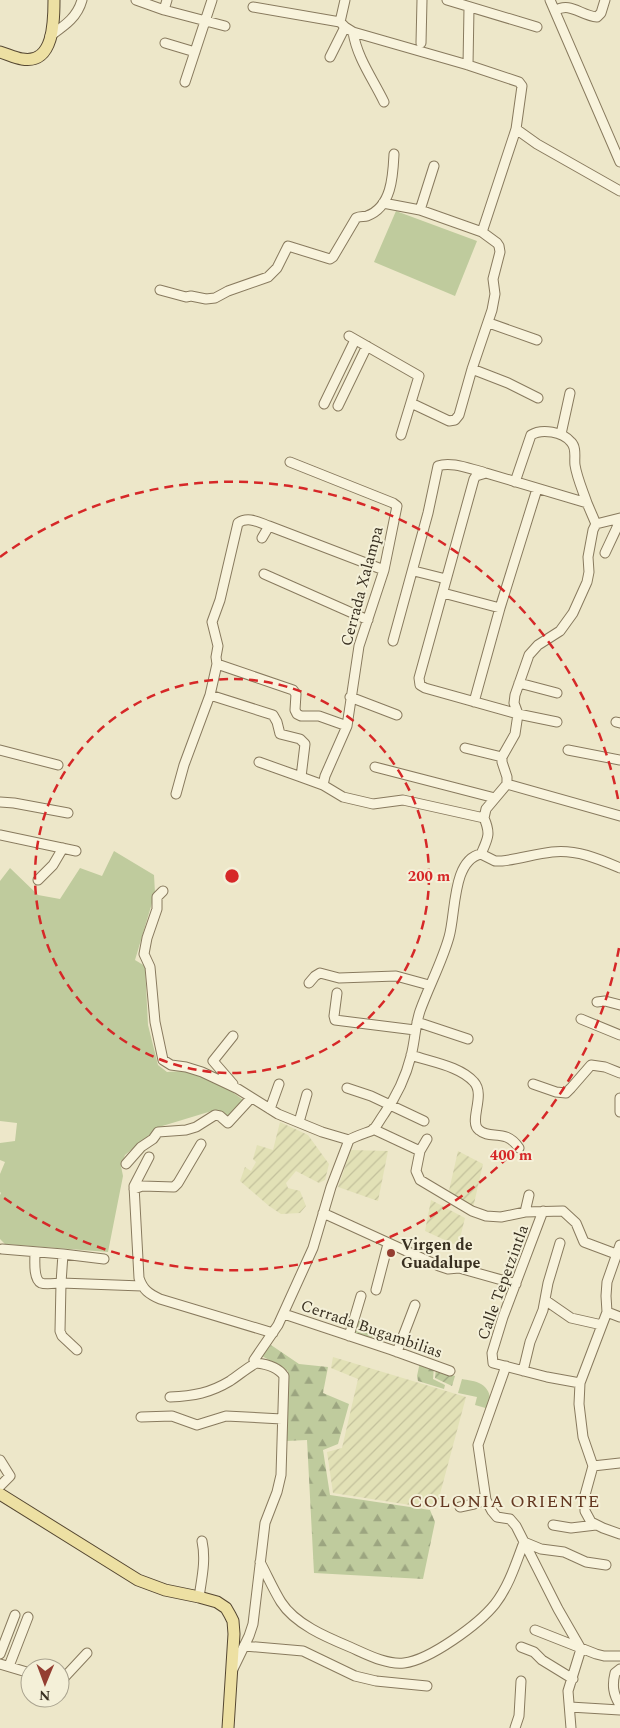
<svg xmlns="http://www.w3.org/2000/svg" width="620" height="1728" viewBox="0 0 620 1728" font-family="Spectral,serif">
<style>
.farmland{fill:url(#farmland-furrows)}
.grass{fill:#bfcb9d}
.forest{fill:url(#forest-firs)}
.garden{fill:url(#garden-furrows)}
.lines{fill:none;stroke-linecap:round;stroke-linejoin:round}
.minor-casing{stroke:#887a5e;stroke-width:11}
.major-casing{stroke:#564832;stroke-width:13}
.minor{stroke:#f8f3dc;stroke-width:9}
.major{stroke:#ede0a3;stroke-width:11}
.ring{fill:none;stroke:#d62828;stroke-width:2.5;stroke-dasharray:9 6}
.poi-dot{fill:#943e31;stroke:#f4f0d8;stroke-width:2}
.labels{text-anchor:middle;stroke-width:4;stroke-linejoin:round;paint-order:stroke}
.street-label{font-size:16px;fill:#393021;stroke:#f4f0d8}
.poi-label{font-size:16px;font-weight:bold;fill:#393021;stroke:#f4f0d8;text-anchor:start}
.neighbourhood-label{font-size:18px;letter-spacing:1px;fill:#643922;stroke:#f4f0d8}
.centre{fill:#d62828;stroke:#f4f0d8;stroke-width:2.5}
.ring-label{font-size:15px;text-anchor:middle;font-weight:bold;fill:#d62828;stroke:#f4f0d8;stroke-width:4;stroke-linejoin:round;paint-order:stroke}
</style>
<defs>
<pattern id="farmland-furrows" width="10" height="10" patternUnits="userSpaceOnUse" patternTransform="scale(1.25)"><rect width="10" height="10" fill="#e2e1b6"/><path d="M-1 1l2-2M0 10L10 0M9 11l2-2" fill="none" stroke="#c3c19c"/></pattern>
<pattern id="forest-firs" width="22" height="20" patternUnits="userSpaceOnUse" patternTransform="scale(1.25)"><rect width="22" height="20" fill="#bfcb9d"/><path d="M5 1l3.5 6h-7zM16 11l3.5 6h-7z" fill="#9ca580"/></pattern>
<pattern id="garden-furrows" width="10" height="10" patternUnits="userSpaceOnUse" patternTransform="scale(1.25)"><rect width="10" height="10" fill="#bfcb9d"/><path d="M-1 1l2-2M0 10L10 0M9 11l2-2" fill="none" stroke="#9ca580"/></pattern>
</defs>
<rect width="100%" height="100%" fill="#ede7c9"/>
<path class="farmland" d="M280 1122 308 1135 329 1164 325 1180 319 1183 296 1171 286 1183 288 1188 300 1191 306 1206 300 1213 281 1214 269 1206 240 1181 245 1167 251 1171 256 1162 253 1159 257 1145 273 1150Z
M351 1150 388 1151 378 1201 338 1187Z
M458 1151 483 1164 473 1208 448 1195Z
M431 1200 465 1218 458 1246 425 1231Z
M333 1357 466 1397 436 1509 333 1493 327 1452 342 1448 358 1379 331 1368Z"/>
<path class="grass" d="M396 211 477 241 455 296 374 262Z
M114 851 154 875 155 893 135 960 145 966 148 1025 158 1065 167 1072 183 1071 222 1084 243 1100 228 1116 215 1110 159 1127 125 1155 121 1166 123 1176 108 1252 5 1244 0 1239V1195L1 1193 0 1192V1174L5 1162 0 1160V1143L15 1141 17 1123 0 1121V881L10 868 38 895 60 899 80 868 102 876Z
M357 1320 376 1327 371 1341 351 1334Z
M462 1379C467 1380 476 1381 481 1384 490 1389 492 1400 489 1409L475 1405 477 1397 458 1393Z"/>
<path class="forest" d="M271 1345 299 1364 328 1367 323 1393 349 1404 338 1444 323 1450 330 1495 430 1510 435 1522 423 1579 314 1573 307 1440 286 1441 288 1371 262 1356Z
M420 1362 434 1367 433 1379 445 1385 444 1389 418 1381 417 1376Z"/>
<path class="garden" d="M436 1368 455 1376 452 1386 435 1378Z"/>
<g class="lines">
<defs>
<path id="minor" d="M136 0 164 10 225 26
M447 0 537 27
M550 0 620 162
M253 7 340 22 345 27
M164 10 167 0
M555 11C570 1 581 16 597 17L601 13 605 0
M340 22 345 0
M353 32C357 58 373 79 384 102
M50 36C64 26 77 18 82 0
M165 43 195 52
M421 43 422 0
M330 57 345 27 353 32 468 65 519 82 522 86 516 129 482 232
M468 65 469 8
M185 82 212 0
M516 129 537 144 620 191
M383 203 420 210 482 232 497 243 499 246 500 252 493 279 495 294 492 310 472 369 459 415 455 420 449 421 411 403
M420 210 434 166
M160 290 186 297 191 296 206 299 215 298 228 291 268 277 277 268 288 246 330 259 333 257 356 218C360 216 364 217 367 216 392 207 393 175 394 154
M489 323 537 340
M349 336 419 376 401 435
M472 369 508 383 538 398
M324 404 355 340
M338 406 367 346
M561 434 570 393
M290 462 393 503 397 506 384 570 359 646 347 726 325 776 323 785
M515 482 531 435C542 428 563 432 571 442 577 448 574 458 575 465 577 478 583 491 587 503
M262 538 269 526 384 570
M605 553 620 521
M414 571 446 579
M264 574 368 620
M443 593 500 608
M393 641 428 513 438 466C451 461 470 469 483 472
M217 664 216 657 218 646 212 622 220 600 238 523C248 516 258 522 269 526
M519 683 557 693
M210 695 273 715 277 722 280 734 300 739 305 744 301 777 323 785 343 797 373 804 403 800 484 818
M350 697 397 715
M474 702 500 608 537 489
M557 722 518 714 425 688 420 685 419 678 474 479 476 476 486 473 587 503 596 524
M616 722 620 723
M465 748 502 757
M0 750 58 765
M568 750 620 760
M259 762 301 777
M375 767 495 798
M507 784 620 816
M176 794 184 765 210 695 217 664 293 690 296 694 295 710 297 714 301 716H319L347 726
M0 802 14 803 68 813
M484 818 486 809 507 784V777L502 762V757L515 734 518 714 514 703 515 695 529 655 538 645 560 631 573 613 587 582 589 572 588 557 593 530 596 524 620 518
M0 835 76 851
M481 854 495 861H502C519 859 535 854 552 852 576 849 599 859 620 868
M38 880 53 865 63 848
M163 891 157 897V909L147 938 144 954 150 967 155 1022 163 1060 171 1065 186 1067 202 1072 238 1089 278 1114 322 1132 349 1140
M309 983 315 976 320 973 339 978 396 976 429 985
M337 993 334 1016 335 1020 415 1030
M597 1002 605 1001 620 1005
M581 1019 620 1035
M417 1022 468 1039
M233 1036 213 1061 233 1084
M411 1055C431 1062 460 1066 474 1082 486 1095 468 1122 479 1130 490 1140 506 1128 519 1148
M533 1084 556 1092 566 1093 571 1088 591 1065 605 1067 620 1073
M347 1088 371 1096 424 1121
M620 1098V1112
M270 1109 279 1084
M299 1122 307 1094
M373 1129 420 1151 416 1171 420 1180 472 1211 486 1216 501 1217 525 1212 563 1211 576 1223 584 1242 616 1254
M420 1151 427 1139
M149 1157 134 1186 139 1278C143 1290 149 1294 160 1299L273 1333
M126 1164 141 1147 153 1139 158 1132 186 1130 196 1127 215 1115 220 1116 228 1123 251 1098
M134 1189 142 1186 174 1187 178 1183 201 1144
M543 1211 503 1317 492 1353 493 1363 547 1377 580 1383
M525 1212 529 1195
M323 1213 439 1266 448 1269 459 1268 516 1284
M620 1245 607 1282 606 1296 607 1312 580 1383 579 1404 583 1437 593 1466 585 1495V1511L591 1522 603 1528 620 1534
M2 1249 63 1254 104 1259
M35 1252C35 1260 33 1279 41 1283 46 1285 56 1283 61 1283L60 1331 62 1336 77 1350
M63 1254 61 1283 142 1286
M376 1290 388 1244
M545 1300 571 1318 602 1325
M607 1312 620 1317
M284 1314 392 1350 450 1371
M349 1336 361 1296
M397 1352 415 1305
M506 1366 478 1445 486 1500 492 1511 497 1517 510 1519 516 1526 558 1609 581 1649 568 1691 571 1728
M523 1371 530 1342 543 1310 548 1283 560 1243
M170 1397C194 1396 210 1393 230 1381 239 1375 247 1368 256 1363
M141 1417 172 1416 197 1425 226 1416 282 1419
M0 1460 10 1476 0 1486
M593 1466 620 1463
M460 1507 474 1504 486 1500
M553 1525 571 1528 596 1525
M260 1562C267 1575 273 1589 281 1602 295 1624 326 1637 350 1647 366 1654 386 1665 404 1663 430 1660 479 1624 495 1604 509 1586 516 1563 524 1542L541 1549 564 1552 586 1562 606 1565
M199 1597C202 1577 206 1560 202 1541
M535 1630 596 1654 604 1656H620
M244 1646 303 1651 355 1676 376 1681 427 1686
M521 1647 534 1652 542 1660 573 1679
M0 1654 15 1615
M0 1664 30 1673
M9 1666 28 1617
M233 1669 249 1636 253 1624 265 1523 277 1492 281 1475 284 1376C278 1367 266 1364 256 1363L254 1360 278 1325 313 1248 331 1187 349 1140C355 1136 369 1132 373 1130 377 1126 381 1118 384 1114 396 1097 406 1076 411 1056 415 1041 415 1026 420 1011 429 986 442 962 449 937 456 913 452 860 481 854 488 838 491 834 484 818
M620 1669 615 1673C612 1685 613 1694 620 1705
M60 1682 87 1653
M570 1707 620 1710
M515 1728 519 1716 521 1681"/>
<path id="major" d="M0 52C7 54 15 58 22 59 54 65 54 21 54 0
M0 1494 138 1580 165 1590 199 1597 217 1602 226 1608 230 1615 233 1621 234 1634 228 1728"/>
</defs>
<use href="#minor" class="minor-casing"/>
<use href="#major" class="major-casing"/>
<use href="#minor" class="minor"/>
<use href="#major" class="major"/>
</g>
<g class="ring">
<circle cx="232" cy="876" r="197"/>
<path d="M619 948A394 394 0 0 1 0 1195M0 557A394 394 0 0 1 619 804"/>
</g>
<circle class="poi-dot" cx="391" cy="1253" r="5"/>
<g class="labels">
<g class="street-label">
<text transform="translate(361 586) rotate(-75)" y="6">Cerrada Xalampa</text>
<text transform="translate(502 1282) rotate(-70)" y="6">Calle Tepetzintla</text>
<text transform="translate(372 1328) rotate(19)" y="6">Cerrada Bugambilias</text>
</g>
<g class="poi-label">
<text x="401" y="1250">Virgen de<tspan x="401" dy="18">Guadalupe</tspan></text>
</g>
<g class="neighbourhood-label">
<text x="505" y="1507">COLONIA ORIENTE</text>
</g>
</g>
<circle cx="232" cy="876" r="8" class="centre"/>
<g class="ring-label">
<text x="429" y="881">200 m</text>
<text x="511" y="1160">400 m</text>
</g>
<g transform="translate(45 1683) rotate(181)"><circle r="24" fill="#f4f0d8" stroke="#a9a38f"/>
<path d="M0-4L9 19L0 12L-9 19Z" fill="#943e31"/>
<text y="-8" font-size="14" font-weight="bold" text-anchor="middle" fill="#393021">N</text>
</g>
</svg>
